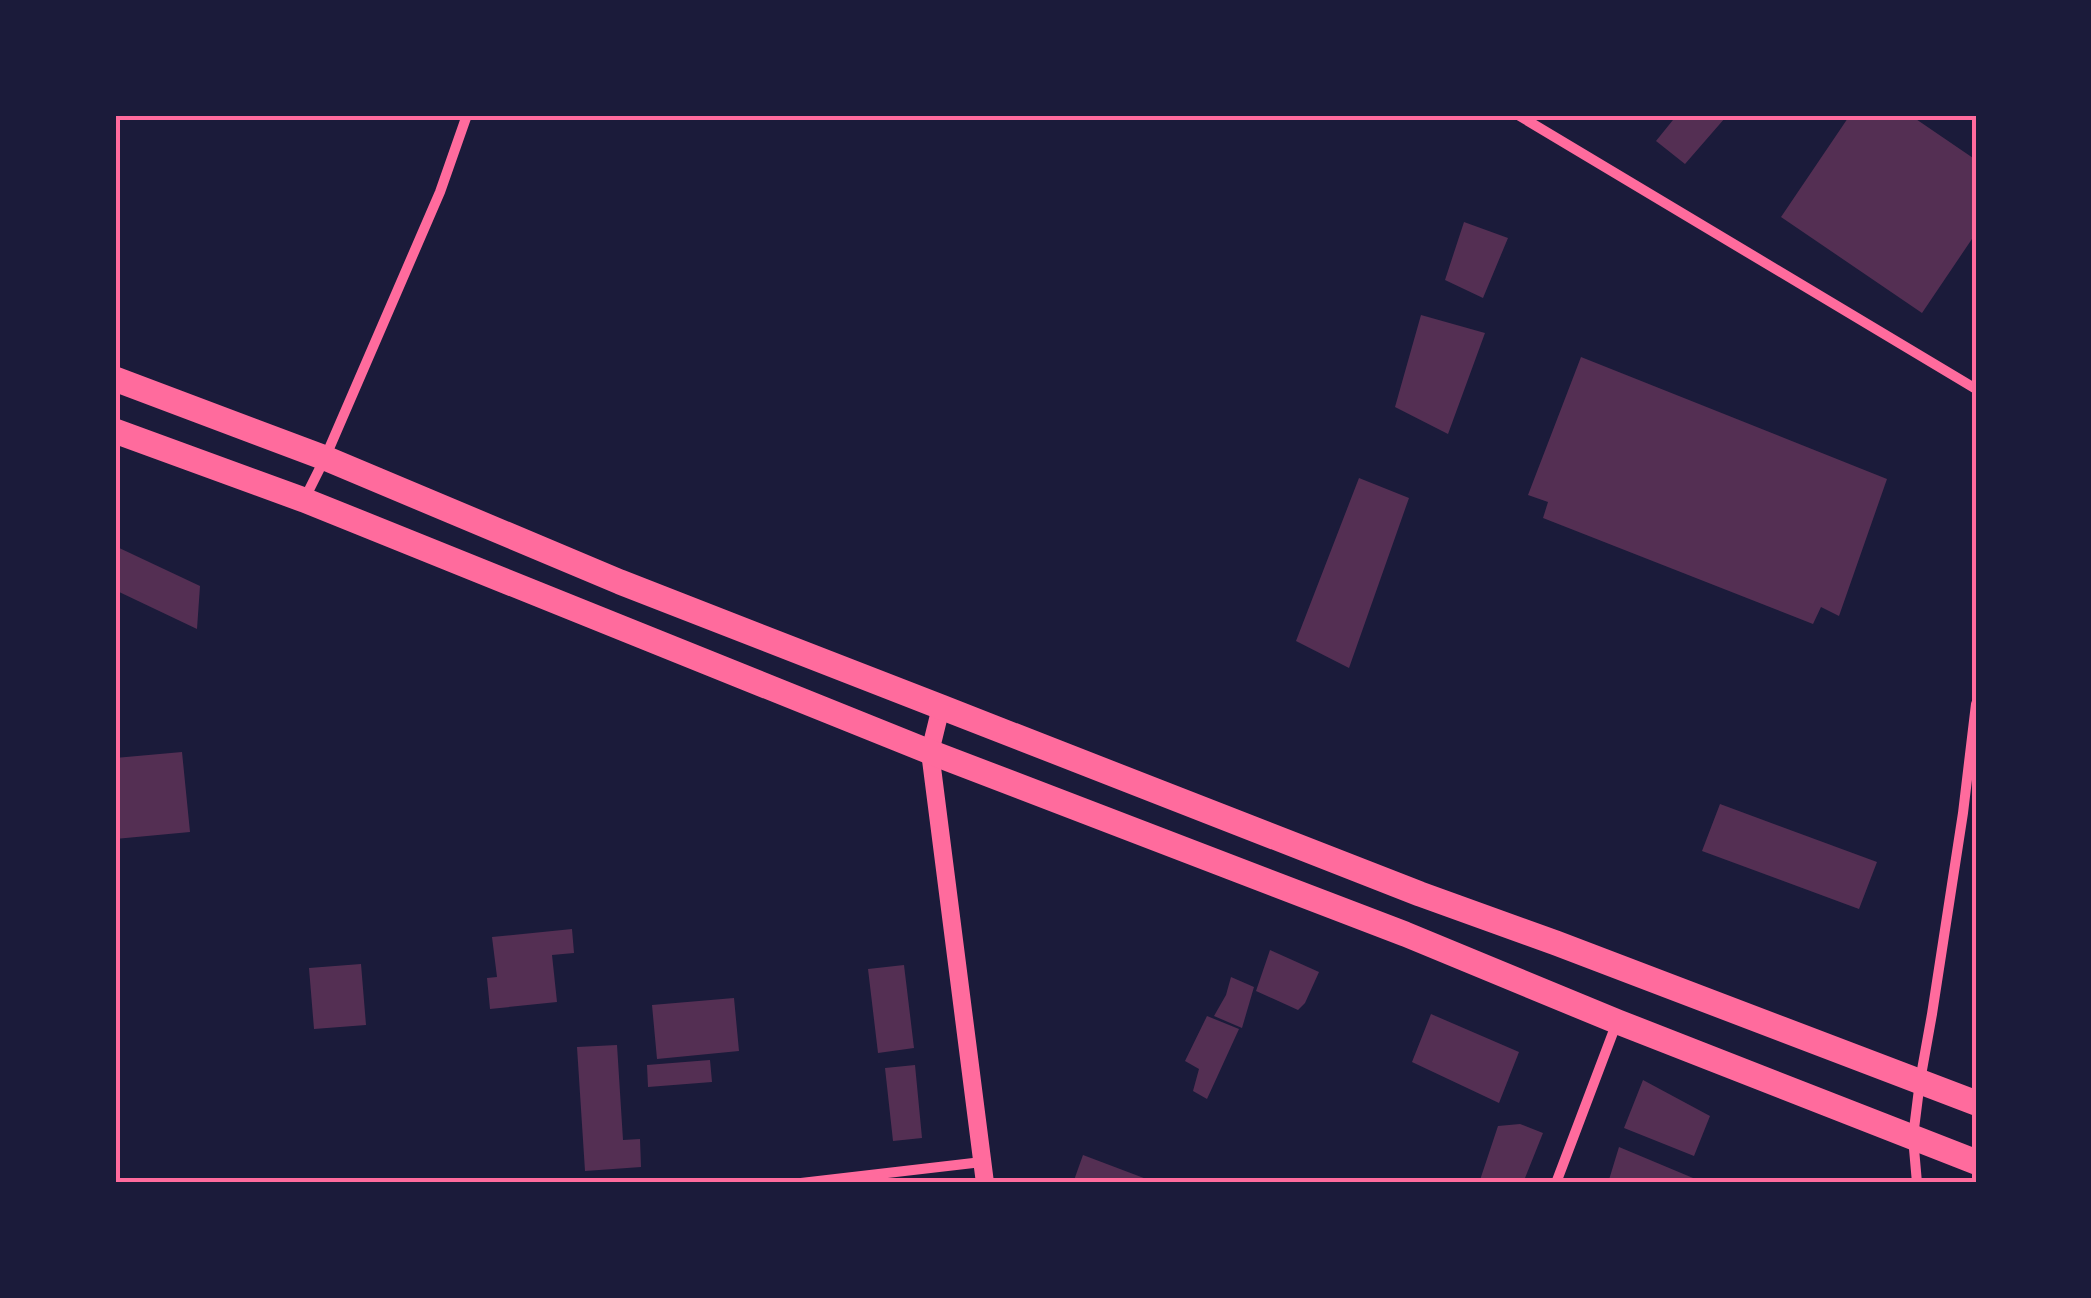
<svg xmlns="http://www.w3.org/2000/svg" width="2091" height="1298" viewBox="0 0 2091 1298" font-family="Signika,sans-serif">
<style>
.building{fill:#542f53}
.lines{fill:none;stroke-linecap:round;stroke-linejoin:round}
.minor{stroke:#ff6b9d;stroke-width:10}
.tertiary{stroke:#ff6b9d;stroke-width:18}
.primary{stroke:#ff6b9d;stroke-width:25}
.neatline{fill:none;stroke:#ff6b9d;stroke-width:4}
</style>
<rect width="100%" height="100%" fill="#1b1b3a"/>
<path class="building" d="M1677 115H1722L1725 118 1685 164 1656 141Z
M1850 115H1910L1976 160V233L1922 313 1781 217Z
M1464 222 1508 238 1483 298 1445 280Z
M1421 315 1485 333 1448 434 1395 407Z
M1581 357 1887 479 1839 616 1821 607 1813 624 1543 518 1548 502 1528 495Z
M1359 478 1409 498 1349 668 1296 641Z
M115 546 200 586 197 629 115 590Z
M182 752 190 832 115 839V758Z
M1720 804 1877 862 1859 909 1702 851Z
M572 929 574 953 552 955 557 1002 490 1009 487 978 497 977 492 937Z
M1270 950 1319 972 1305 1003 1298 1010 1256 991Z
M361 964 366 1025 314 1029 309 968Z
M904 965 914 1048 878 1053 868 969Z
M1231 977 1254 987 1242 1028 1214 1016 1226 995Z
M734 998 739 1051 657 1059 652 1005Z
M1431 1014 1519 1052 1499 1103 1412 1062Z
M1207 1016 1239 1029 1207 1099 1193 1091 1199 1069 1185 1061Z
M617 1045 623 1140 640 1139 641 1167 585 1171 577 1047Z
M710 1060 712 1082 648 1087 647 1065Z
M915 1065 922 1138 893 1141 885 1068Z
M1643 1080 1710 1116 1694 1156 1624 1128Z
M1520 1124 1543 1133 1523 1183H1479L1498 1126Z
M1619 1147 1705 1183H1608Z
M1083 1155 1157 1183H1073Z"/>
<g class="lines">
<path class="minor" d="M1518 115 1976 389
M304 500 325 458 440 192 467 115
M801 1183 982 1162
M1556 1183 1617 1022
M1917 1183 1913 1137 1920 1081 1932 1014 1963 813 1976 704"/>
<path class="tertiary" d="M941 707 930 752 985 1183"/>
<path class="primary" d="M115 379 325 458 620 582 941 707 1420 894 1556 943 1976 1103
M115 431 304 500 930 752 1405 934 1618 1022 1976 1162"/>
</g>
<rect width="2091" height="1298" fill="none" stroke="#1b1b3a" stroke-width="235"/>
<rect x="118" y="118" width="1856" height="1062" class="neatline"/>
</svg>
